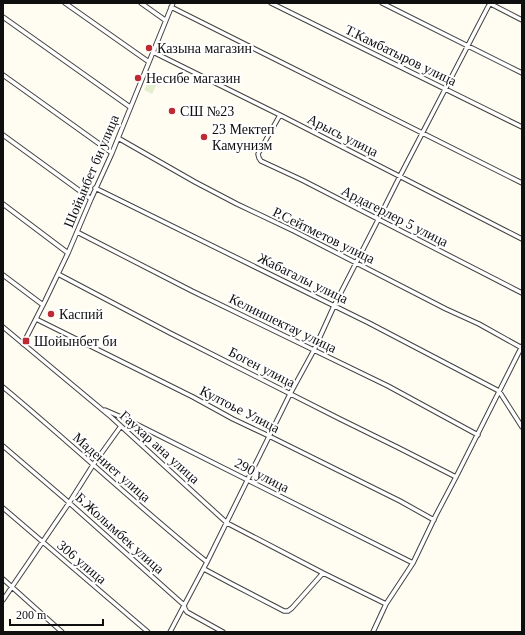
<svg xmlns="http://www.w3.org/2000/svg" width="525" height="635" viewBox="0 0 525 635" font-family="'Times New Roman',serif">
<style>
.pitch{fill:#e4f0cd}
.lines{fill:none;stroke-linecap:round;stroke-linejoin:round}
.minor-casing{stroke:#424242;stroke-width:5.5}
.minor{stroke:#fff;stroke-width:3.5}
.poi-dot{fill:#bc2b33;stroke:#fff;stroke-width:1.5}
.labels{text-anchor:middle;stroke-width:4;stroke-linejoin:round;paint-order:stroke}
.poi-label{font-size:14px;fill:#0f0f0f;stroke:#fff;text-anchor:start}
.street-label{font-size:14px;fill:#0f0f0f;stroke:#fff}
</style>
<rect width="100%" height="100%" fill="#fffcf2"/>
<path class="pitch" d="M152 74 160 78 152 94 144 90Z"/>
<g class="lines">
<defs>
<path id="minor" d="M65 3 149 62
M141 3 165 20
M271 3 522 127
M382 3 522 73
M489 3 522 20
M171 7 522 183
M3 17 130 107
M153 52 280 115 522 239
M3 75 112 153
M280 115 258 154 259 158 261 161 302 180 522 293
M3 135 91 199
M118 138 195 182 237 204 294 231 446 309 479 324 522 348
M95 188 369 323 499 391 522 427
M3 204 68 253
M77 232 192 291 388 386 478 435
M58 274 170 333 340 419 399 448 456 477
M3 275 43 305
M36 319 193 397 233 419 269 436 400 501 434 520
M3 327 111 417 227 523 323 573 386 604 413 563 436 515 456 477 522 346
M23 344 45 301 68 253 91 199 112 153 173 3
M3 387C72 444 137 506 207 562
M105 410 128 420 413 563
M3 446 65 499 184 605 185 609 187 612 223 632
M3 508 148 632
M204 569 232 584 284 611H288L292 608 323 573
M3 579 62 632
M3 600 69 503 93 465 121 426
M170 632 207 562 290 394 314 350 334 306 378 220 400 176 490 3
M373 632 386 604"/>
</defs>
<use href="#minor" class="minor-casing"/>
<use href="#minor" class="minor"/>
</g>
<g class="poi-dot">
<circle cx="149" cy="48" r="4"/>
<circle cx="138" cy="78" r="4"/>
<circle cx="172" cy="111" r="4"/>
<circle cx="204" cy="137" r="4"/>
<circle cx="51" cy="314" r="4"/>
<rect x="22" y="337" width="8" height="8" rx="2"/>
</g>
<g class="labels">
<g class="poi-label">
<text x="157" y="53">Казына магазин</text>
<text x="146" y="83">Несибе магазин</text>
<text x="180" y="116">СШ №23</text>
<text x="212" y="134">23 Мектеп<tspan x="212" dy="16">Камунизм</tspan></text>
<text x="59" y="319">Каспий</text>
<text x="34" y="346">Шойынбет би</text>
</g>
<g class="street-label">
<text transform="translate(401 55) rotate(26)" y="5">Т.Камбатыров улица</text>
<text transform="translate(343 135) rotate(27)" y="5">Арысь улица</text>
<text transform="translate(91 171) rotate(-67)" y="5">Шойынбет би улица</text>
<text transform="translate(395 216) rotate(27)" y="5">Ардагерлер 5 улица</text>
<text transform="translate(324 235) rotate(26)" y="5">Р.Сейтметов улица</text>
<text transform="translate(303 278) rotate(26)" y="5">Жабагалы улица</text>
<text transform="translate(283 323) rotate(26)" y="5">Келиншектау улица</text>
<text transform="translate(262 367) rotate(27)" y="5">Боген улица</text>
<text transform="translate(240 409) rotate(27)" y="5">Култоье Улица</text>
<text transform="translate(160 447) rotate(42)" y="5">Гаухар ана улица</text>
<text transform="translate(112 467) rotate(41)" y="5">Мадениет улица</text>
<text transform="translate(262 475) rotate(27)" y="5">290 улица</text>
<text transform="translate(120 533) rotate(42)" y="5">Б.Жолымбек улица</text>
<text transform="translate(82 562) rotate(40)" y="5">306 улица</text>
</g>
</g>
<rect width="525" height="635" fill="none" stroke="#0f0f0f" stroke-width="8"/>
<path d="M10 619v6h93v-6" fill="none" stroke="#0f0f0f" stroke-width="2"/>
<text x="16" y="619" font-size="12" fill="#0f0f0f" stroke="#ffffff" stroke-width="3" paint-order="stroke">200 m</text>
</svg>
